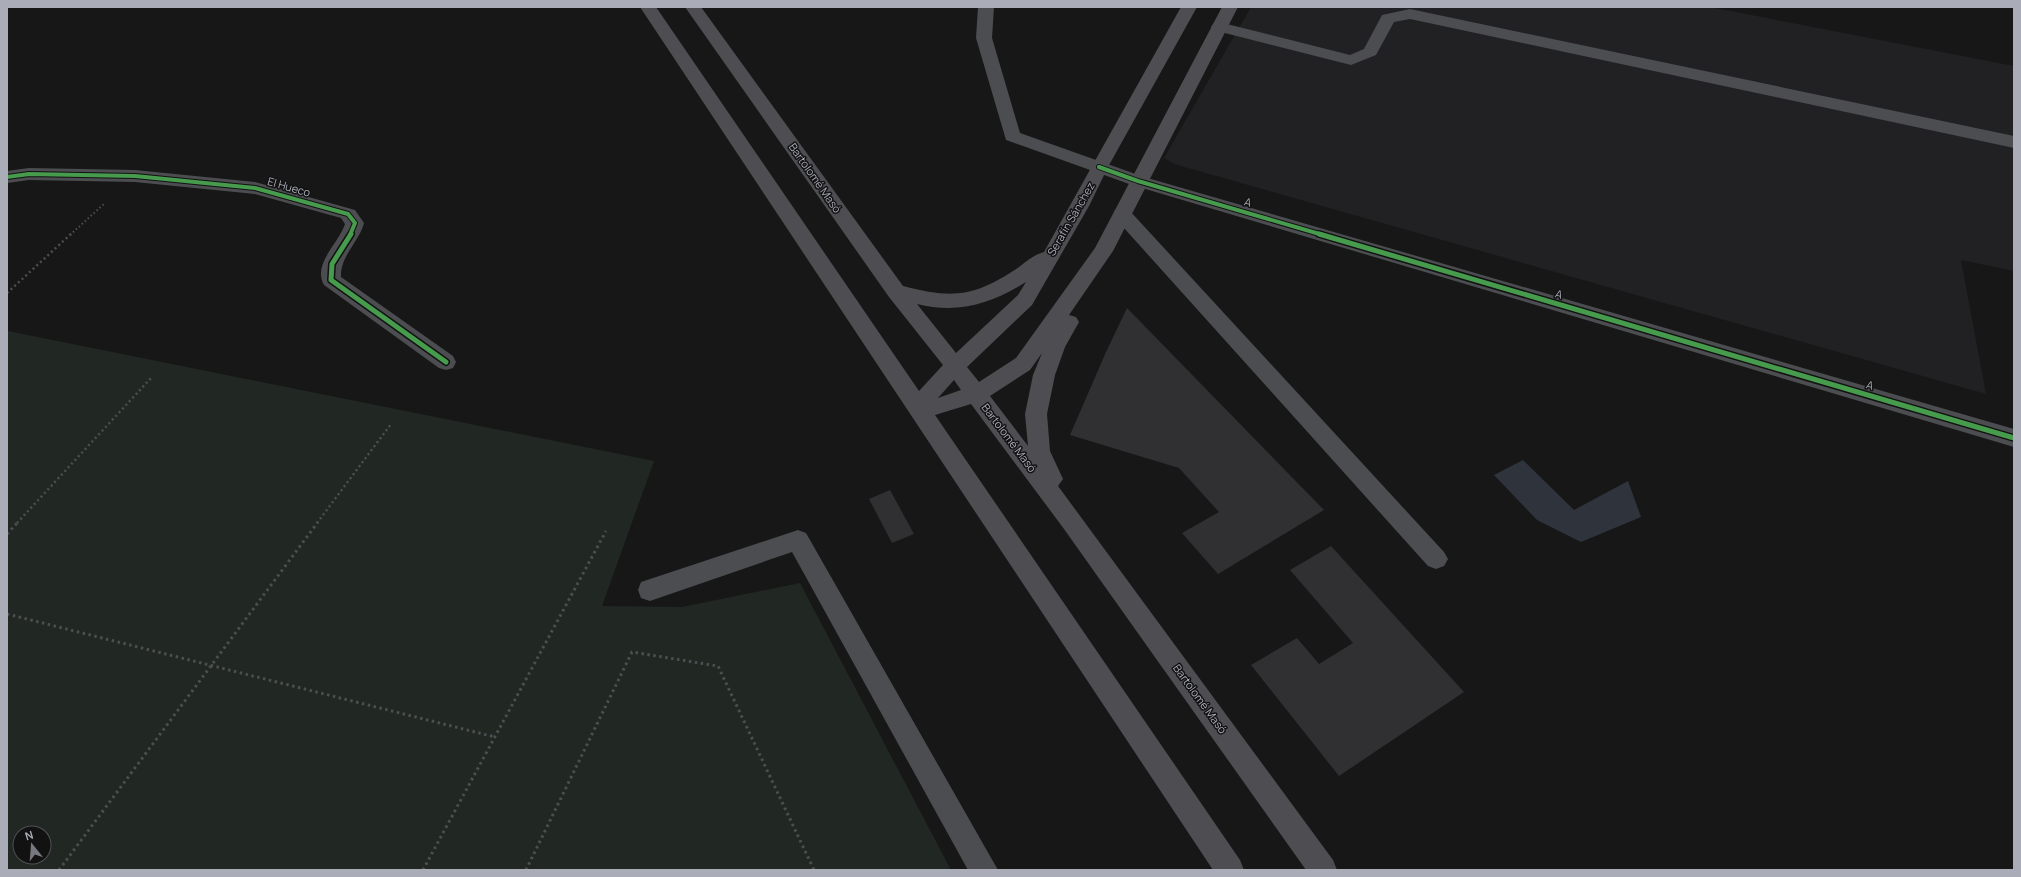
<svg xmlns="http://www.w3.org/2000/svg" width="2021" height="877" viewBox="0 0 2021 877" font-family="Manrope,sans-serif">
<style>
.built{fill:#212123}
.green{fill:#212723;fill-rule:evenodd}
.water{fill:#2f343c}
.building{fill:#303032}
.lines{fill:none;stroke-linecap:round;stroke-linejoin:round}
.path-far2{stroke:#4d4e51;stroke-width:2;stroke-dasharray:1.5 2.5;stroke-linecap:butt}
.path-far1{stroke:#4d4e51;stroke-width:2.5;stroke-dasharray:2 3;stroke-linecap:butt}
.path{stroke:#4d4e51;stroke-width:3;stroke-dasharray:2.5 3.5;stroke-linecap:butt}
.minor{fill:#4c4d50;fill-rule:evenodd}
.major{fill:#4e4e52;fill-rule:evenodd}
.cycleway-far1-casing{stroke:#121213;stroke-width:6}
.cycleway-casing{stroke:#121213;stroke-width:8}
.cycleway-far1{stroke:#469c4c;stroke-width:4}
.cycleway{stroke:#469c4c;stroke-width:5}
.labels{text-anchor:middle;stroke-width:3;stroke-linejoin:round;paint-order:stroke}
.street-label{font-size:11px;fill:#aaacb7;stroke:#121213}
</style>
<rect width="100%" height="100%" fill="#171718"/>
<path class="built" d="M1251 7H1710L2014 66V271L1961 260 1986 394 1174 164 1164 158Z"/>
<path class="green" d="M8 331 654 461 602 606 682 607 800 583 951 870H7ZM20 833H44V857H20Z"/>
<path class="water" d="M1523 460 1574 510 1628 481 1641 517 1581 542 1537 520 1494 475Z"/>
<path class="building" d="M1127 308 1324 510 1218 574 1182 533 1219 512 1179 468 1070 435 1106 352Z
M890 490 914 534 892 543 869 499Z
M1331 546 1464 692 1339 776 1251 665 1297 638 1319 664 1353 643 1290 570Z"/>
<g class="lines">
<path class="path-far2" d="M70 235 105 203"/>
<path class="path-far1" d="M7 293 71 234
M17 523 151 378
M317 523 391 424"/>
<path class="path" d="M7 534 18 522
M7 614 495 737
M59 870 318 522
M423 870 606 531
M526 870 632 652 718 666 814 870"/>
<path class="minor" d="M978 7H994L992 38 1020 133 1144 177 2014 429V447L1132 185 1006 140 976 38Z
M1410 9 2014 136V148L1410 19 1394 22 1376 55 1351 65 1213 30 1211 27 1213 24 1219 22 1350 55 1364 49 1382 15Z
M29 168 135 170 255 182 355 210 364 223C359 242 340 256 341 277L453 356 456 362 453 368 446 370 439 368 324 285C312 264 339 243 345 224L341 218 255 194 135 182 29 180 7 183V171Z
M1122 208 1129 210 1444 552 1448 559 1444 566 1436 569 1428 566 1115 218 1113 214 1115 210Z
M798 530 806 533 998 870H968L792 552 650 601 641 598 638 590 641 582Z"/>
<path class="major" d="M640 7H656L919 391 943 365 889 297 685 7H701L903 286C950 298 971 298 1013 271 1023 265 1032 255 1044 252L1181 7H1197L1108 167 1089 206 1032 305 967 367 979 382 1016 358 1095 248 1222 7H1238L1113 251 1069 315 1076 317 1079 322 1065 347 1055 375 1047 414 1050 451 1063 479 1058 486 1333 860 1337 870H1306L1064 529 971 404 935 415 1240 860 1244 870H1213ZM1026 282 1018 295 956 353 917 304C958 314 991 304 1026 282ZM1042 353 1033 375 1025 414 1028 446 990 396 1030 370ZM954 380 961 390 938 398Z"/>
<defs>
<path id="cycleway-far1" d="M1099 167 1138 181 1323 235
M7 177 29 174 135 176 255 188 348 214 355 223 350 235"/>
<path id="cycleway" d="M351 234 332 264 331 280 446 362
M1319 234 2014 438"/>
</defs>
<use href="#cycleway-far1" class="cycleway-far1-casing"/>
<use href="#cycleway" class="cycleway-casing"/>
<use href="#cycleway-far1" class="cycleway-far1"/>
<use href="#cycleway" class="cycleway"/>
</g>
<g class="labels">
<g class="street-label">
<text transform="translate(815 178) rotate(55)" y="4">Bartolomé Masó</text>
<text transform="translate(289 187) rotate(16)" y="4">El Hueco</text>
<text transform="translate(1248 202) rotate(16)" y="4">A</text>
<text transform="translate(1071 219) rotate(-60)" y="4">Serafín Sánchez</text>
<text transform="translate(1559 294) rotate(16)" y="4">A</text>
<text transform="translate(1870 385) rotate(16)" y="4">A</text>
<text transform="translate(1009 438) rotate(53)" y="4">Bartolomé Masó</text>
<text transform="translate(1200 699) rotate(54)" y="4">Bartolomé Masó</text>
</g>
</g>
<rect width="2021" height="877" fill="none" stroke="#aaacb7" stroke-width="16"/>
<g transform="translate(32 845) rotate(343)"><circle r="19" fill="#121213" stroke="#4f5055"/>
<path d="M0-3L7 15L0 10L-7 15Z" fill="#77787f"/>
<text y="-6" font-size="11" font-weight="bold" text-anchor="middle" fill="#aaacb7">N</text>
</g>
</svg>
